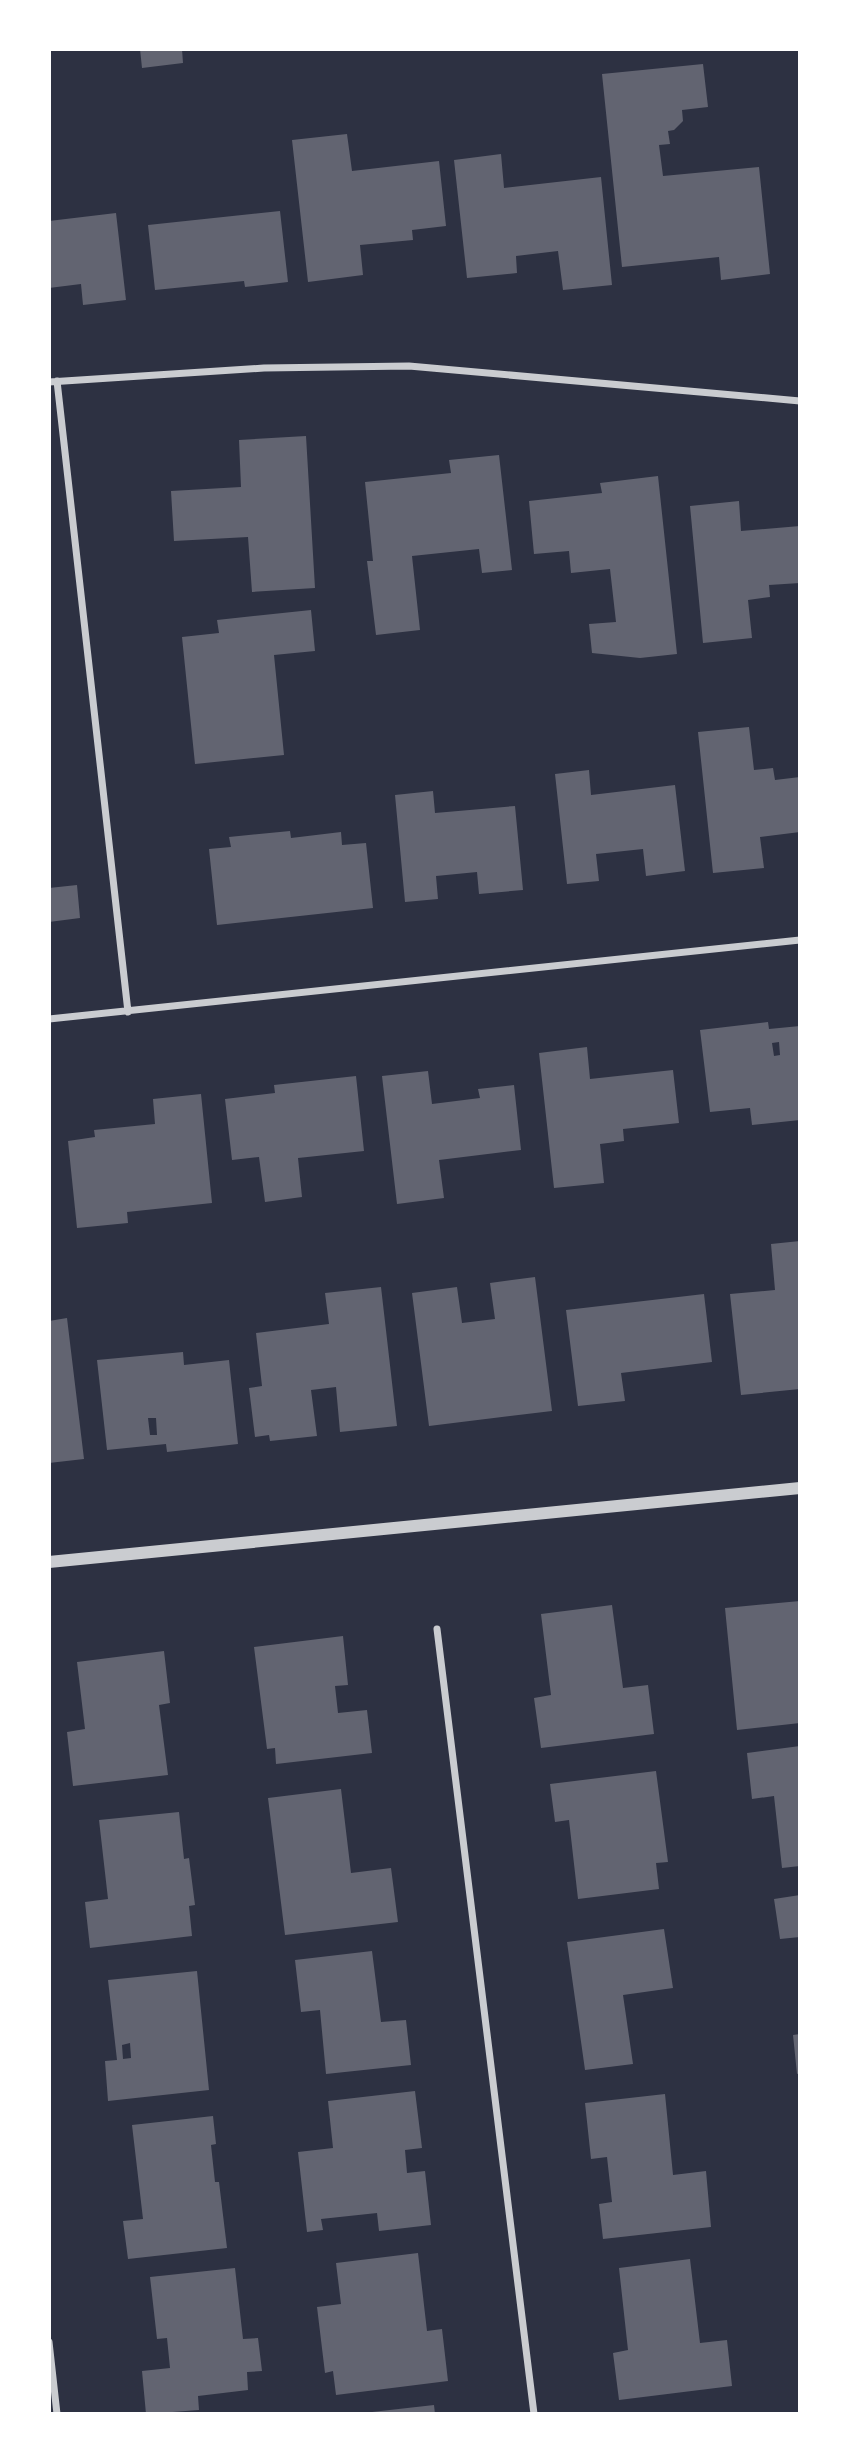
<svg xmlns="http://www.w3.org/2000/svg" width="849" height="2463" viewBox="0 0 849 2463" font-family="'Work Sans',sans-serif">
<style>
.building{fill:#626471;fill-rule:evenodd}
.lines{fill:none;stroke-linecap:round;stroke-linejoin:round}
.minor{stroke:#caccd0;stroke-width:7}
.tertiary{stroke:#caccd0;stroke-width:12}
</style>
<rect width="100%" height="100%" fill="#2d3142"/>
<path class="building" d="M140 49H182L183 63 142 68Z
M703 64 708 107 682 110 683 121 674 130 668 131 670 144 659 145 663 176 759 167 770 274 721 280 719 257 622 267 602 74Z
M347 134 352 171 439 161 446 226 412 230 413 240 360 245 363 275 308 282 292 140Z
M501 154 504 188 601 177 612 285 563 290 558 251 516 256 517 273 467 278 454 160Z
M280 211 288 282 245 287 244 281 155 290 148 225Z
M116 213 126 300 83 305 81 284 49 288V221Z
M306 436 315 588 252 592 248 537 174 541 171 491 241 487 239 440Z
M499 455 512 570 482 573 479 549 412 556 420 630 376 635 367 561H373L365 482 451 473 449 460Z
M658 476 677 654 640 658 592 653 589 624 616 622 610 569 571 573 569 551 534 554 529 501 602 493 600 483Z
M739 501 741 531 800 526V583L769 585 770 597 748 600 752 638 703 643 690 506Z
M311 610 315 651 274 655 284 755 195 764 182 637 219 633 217 620Z
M749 727 754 770 773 768 775 780 800 777V832L760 837 764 868 713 873 698 732Z
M589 770 591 795 675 785 685 871 646 876 643 849 596 854 599 881 567 884 555 774Z
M433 791 435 813 515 806 523 890 479 894 477 872 436 876 438 899 405 902 395 795Z
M290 831 291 838 341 832 342 845 366 843 373 908 217 925 209 849 231 847 229 837Z
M77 885 80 918 49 922V888Z
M768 1022 769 1029 800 1026V1120L752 1125 750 1108 710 1112 700 1030ZM779 1042 780 1055 774 1056 772 1043Z
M587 1047 590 1079 673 1070 679 1123 623 1129 624 1141 600 1144 604 1183 554 1188 539 1053Z
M428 1071 432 1104 480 1098 478 1089 514 1085 521 1150 439 1160 444 1198 397 1204 382 1076Z
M356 1076 364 1151 298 1158 302 1197 265 1202 259 1157 232 1160 225 1099 275 1093 274 1085Z
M201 1094 212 1203 127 1212 128 1223 77 1228 68 1141 95 1137 94 1130 155 1124 153 1099Z
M800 1241V1389L741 1395 730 1294 775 1290 771 1244Z
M535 1277 552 1411 429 1426 412 1293 457 1287 462 1323 495 1319 490 1283Z
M381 1287 397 1426 340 1432 336 1387 311 1390 317 1436 270 1441 269 1435 255 1437 249 1388 262 1386 256 1333 329 1324 325 1293Z
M704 1294 712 1362 621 1373 625 1401 578 1406 566 1310Z
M67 1318 84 1459 49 1463V1321Z
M183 1352 184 1365 229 1360 238 1444 167 1452 166 1444 107 1450 97 1360ZM148 1418H156L157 1435H150Z
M800 1601V1723L737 1730 725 1608Z
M612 1605 623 1688 648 1685 654 1734 541 1748 534 1698 551 1695 541 1614Z
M343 1636 348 1685 335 1686 338 1713 367 1710 372 1753 276 1764 275 1748 267 1749 254 1647Z
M164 1651 170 1703 159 1705 168 1775 73 1786 67 1732 85 1729 77 1662Z
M800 1746V1866L782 1868 774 1796 752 1799 747 1753Z
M656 1771 668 1862 656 1863 659 1889 578 1899 569 1820 555 1822 550 1784Z
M341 1789 351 1873 391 1868 398 1922 285 1935 268 1798Z
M179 1812 184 1859 189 1858 195 1905 189 1906 192 1936 90 1948 85 1902 108 1899 99 1820Z
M800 1895V1937L780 1939 774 1899Z
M664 1929 673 1988 623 1995 633 2064 585 2070 567 1942Z
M372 1951 381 2022 406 2020 411 2065 326 2074 320 2010 301 2012 295 1960Z
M197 1971 209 2090 108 2101 105 2061 117 2060 108 1980ZM130 2043 131 2058 123 2059 122 2045Z
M800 2034V2073L797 2074 793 2035Z
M415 2091 422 2148 405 2150 407 2173 425 2171 431 2225 379 2231 377 2213 321 2219 323 2230 307 2232 298 2152 333 2148 328 2101Z
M665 2094 673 2175 706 2171 711 2227 603 2239 599 2204 612 2202 607 2157 591 2159 585 2103Z
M213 2116 216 2144 211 2145 215 2182H219L227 2248 128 2259 123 2221 143 2219 132 2125Z
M418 2253 427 2331 442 2329 448 2381 336 2395 333 2371 325 2373 317 2307 341 2304 336 2263Z
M690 2259 700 2343 727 2340 732 2386 619 2400 613 2353 628 2350 619 2268Z
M235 2268 243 2339 258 2338 262 2371 247 2372 248 2390 198 2396 199 2410 146 2414 142 2371 170 2368 167 2338 157 2339 150 2277Z
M434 2405 435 2414H372V2412Z"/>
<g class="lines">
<path class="minor" d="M57 381 128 1012
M49 382 264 368 409 366 800 401
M49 1019 800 940
M437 1629 534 2414
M49 2342 57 2414"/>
<path class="tertiary" d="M49 1562 800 1488"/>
</g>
<rect width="849" height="2463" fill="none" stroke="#ffffff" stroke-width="102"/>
</svg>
